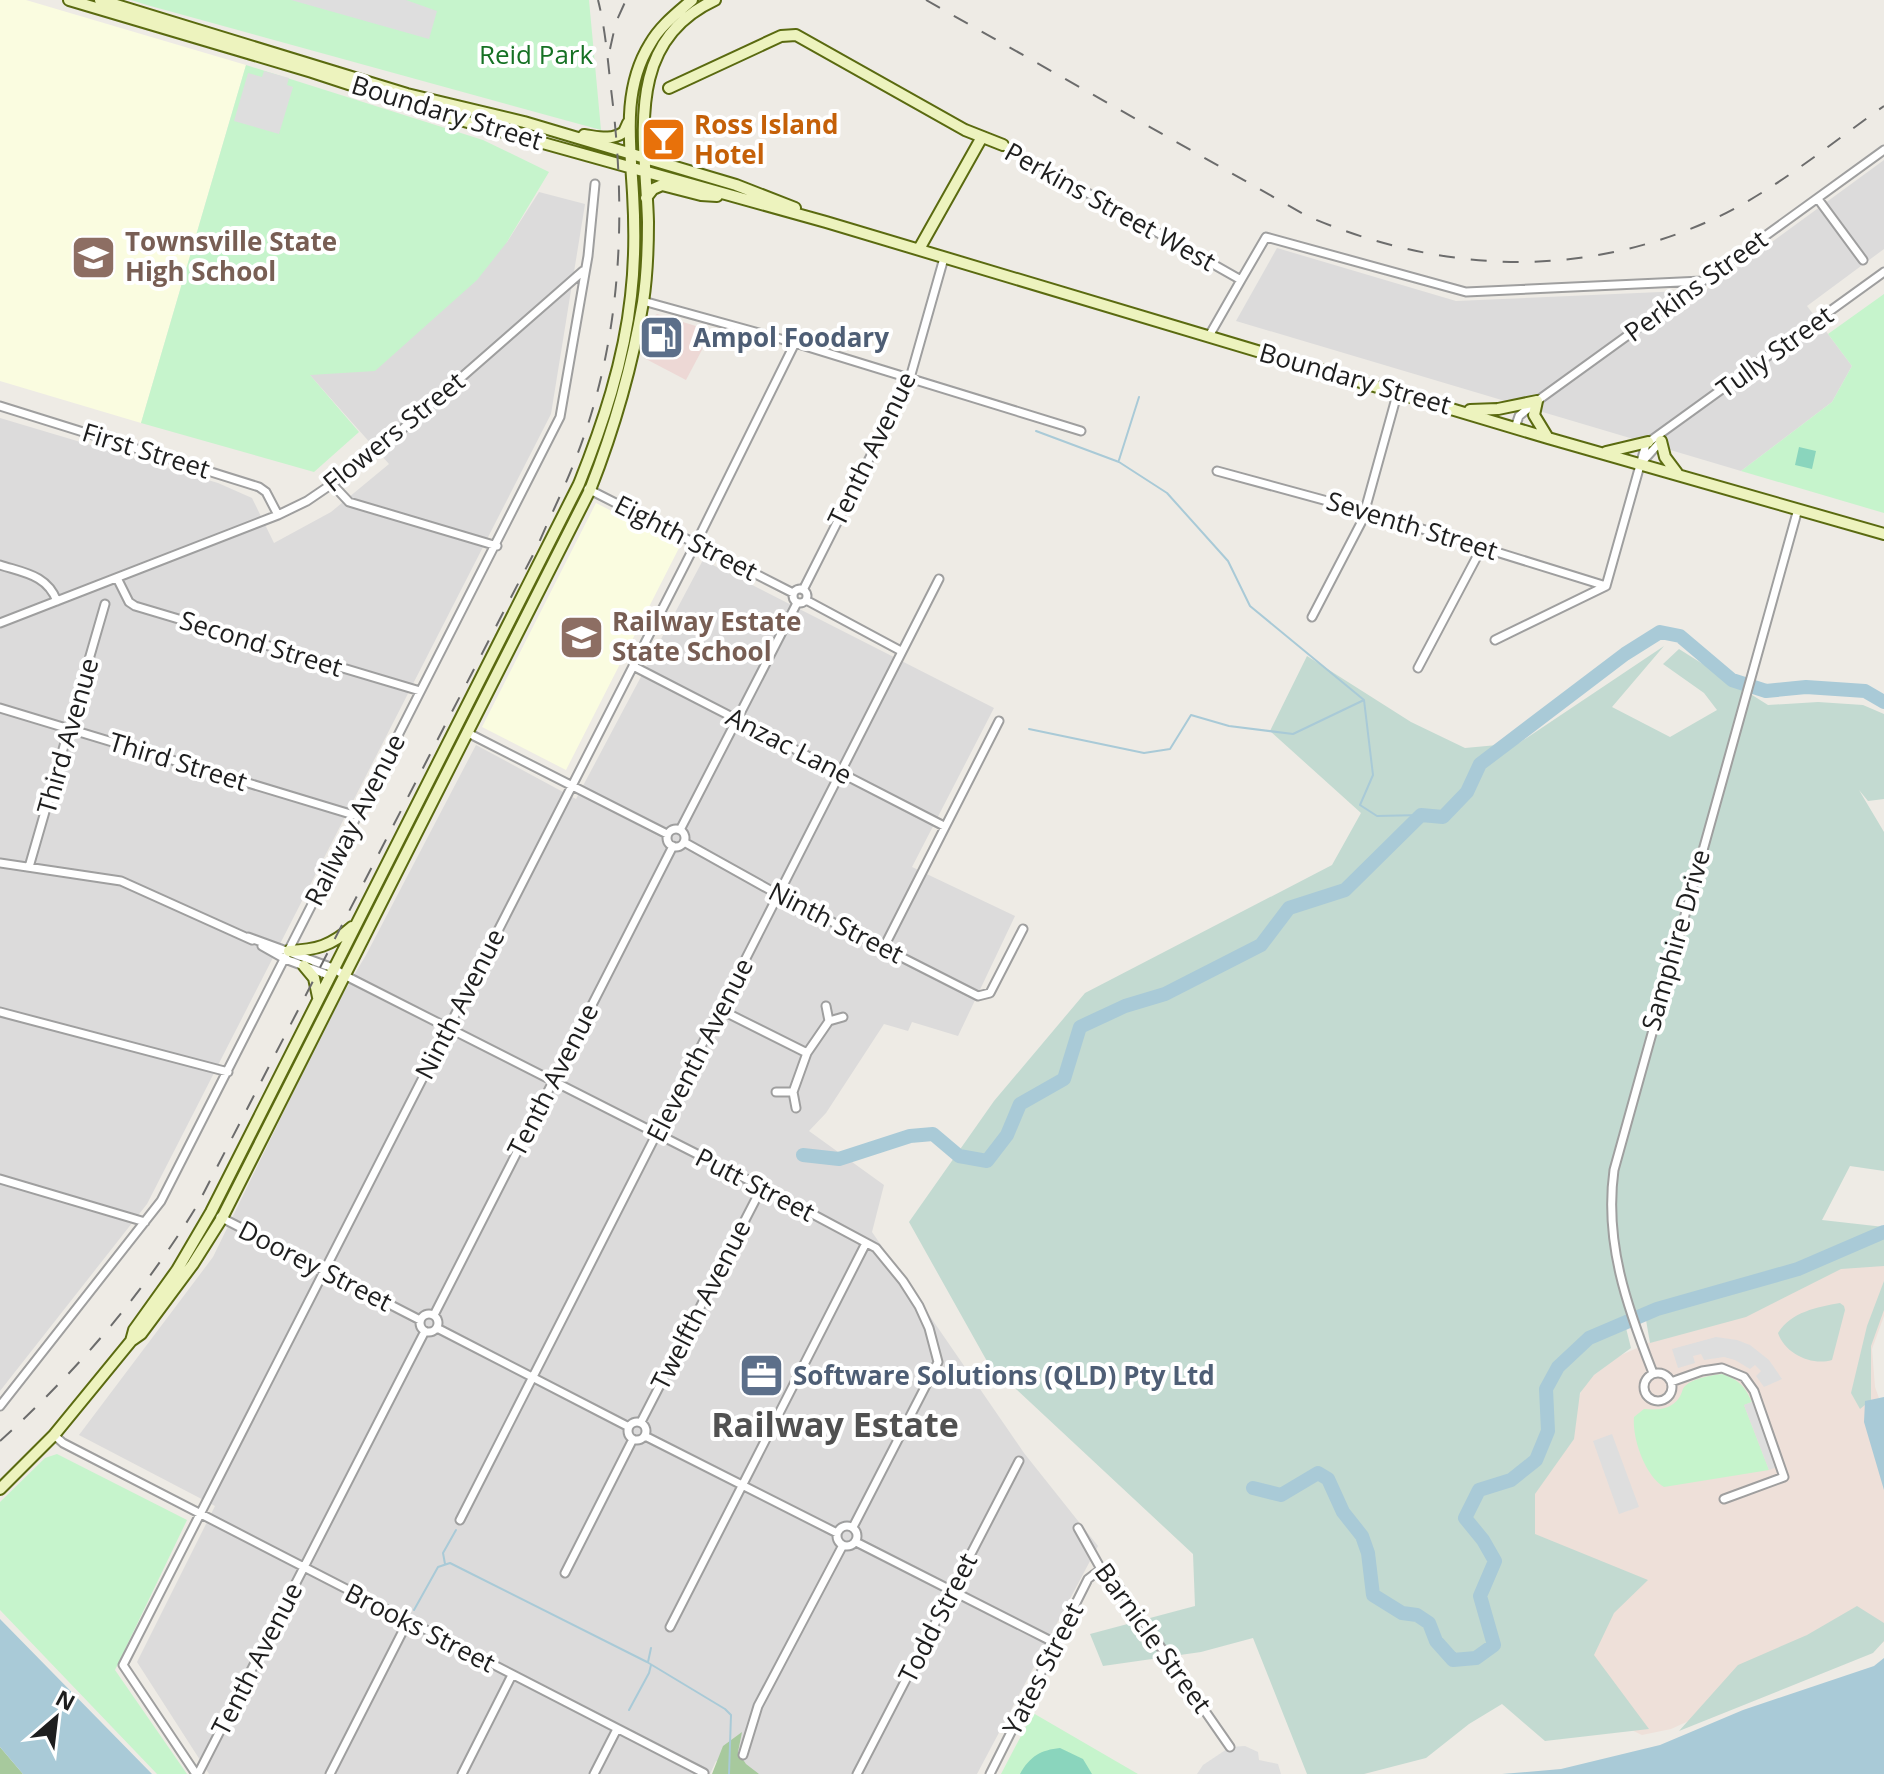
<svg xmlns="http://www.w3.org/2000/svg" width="1884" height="1774" viewBox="0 0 1884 1774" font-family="'Open Sans',sans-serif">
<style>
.residential{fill:#dcdbdb}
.commercial{fill:#edd8d5}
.education{fill:#fafce0}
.military{fill:#eee0d9}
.forest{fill:#a7c99d}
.wetland{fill:#c3dad1}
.park{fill:#c6f4cc}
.pitch{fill:#8ad5bd}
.parking{fill:#dedede}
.water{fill:#a9cad7}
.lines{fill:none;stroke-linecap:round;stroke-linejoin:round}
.stream{stroke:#a9cad7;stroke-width:2}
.river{stroke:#a9cad7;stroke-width:14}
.street-casing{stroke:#9f9f9f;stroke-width:11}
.secondary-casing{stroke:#5a6a10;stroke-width:14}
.street{stroke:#fff;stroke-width:7}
.secondary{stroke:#edf3be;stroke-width:10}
.rail{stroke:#6c6c6c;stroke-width:2;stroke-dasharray:16 16;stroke-linecap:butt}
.labels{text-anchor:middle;stroke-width:8;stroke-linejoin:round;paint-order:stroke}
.park-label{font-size:26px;fill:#167124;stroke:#fff}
.street-label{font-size:26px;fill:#1e1e1e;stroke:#fff}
.food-label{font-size:26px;font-weight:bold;fill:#c56008;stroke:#fff;text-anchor:start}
.education-label{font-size:26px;font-weight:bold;fill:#785e54;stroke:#fff;text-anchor:start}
.service-label{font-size:26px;font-weight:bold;fill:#4e5e75;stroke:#fff;text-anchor:start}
.district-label{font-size:34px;font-weight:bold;fill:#515151;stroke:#fff}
</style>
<rect width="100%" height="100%" fill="#eeebe5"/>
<path class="residential" d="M1884 160V249L1807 306 1852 366 1832 402 1741 471 1236 321 1277 248 1456 301 1706 290Z
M539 192 585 204 551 414 147 1204 0 1391V418L218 483 252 498 274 543 331 512 389 464 309 374 507 242Z
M703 560 994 708 912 867 1015 916 958 1036 912 1022 908 1031 884 1024 826 1113 809 1131 884 1185 872 1232 1024 1453 1098 1546 977 1774H741L716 1761 710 1774H209L137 1662 215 1506 79 1435 213 1257 334 1009 366 955 476 745 576 799Z"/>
<path class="commercial" d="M657 314 712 331 686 380 644 358 652 318Z"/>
<path class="education" d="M0 0H26L246 65 141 423 0 381Z
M596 503 680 546 566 770 482 727Z"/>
<path class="military" d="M1884 1239V1316L1872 1349 1875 1387 1884 1412V1642L1737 1699 1671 1729 1642 1735 1619 1724 1545 1560 1517 1519 1573 1439 1570 1418 1585 1382 1619 1356Z"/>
<path class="forest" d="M742 1732 738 1752 746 1764 759 1774H712L723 1746Z
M0 1747 23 1774H0Z"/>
<path class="wetland" d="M1664 646 1612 707 1670 737 1717 710 1704 693 1663 664 1679 649 1768 705 1818 702 1863 705 1884 714V799L1868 801 1859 790 1884 832V1171L1850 1166 1822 1220 1884 1227V1266L1841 1269 1746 1317 1650 1343 1646 1320 1626 1328 1631 1348 1594 1375 1580 1393 1574 1439 1535 1494V1534L1648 1580 1614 1613 1594 1655 1649 1729 1545 1741 1502 1704 1469 1724 1426 1758 1364 1774H1307L1253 1638 1201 1652 1103 1666 1090 1634 1195 1606 1193 1554 988 1363 909 1222 994 1101 1085 993 1332 865 1361 813 1270 731 1307 656 1411 722 1465 748 1519 743Z
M1884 1281V1310L1871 1346V1400L1860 1409 1851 1393 1867 1326Z
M1840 1303 1844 1306 1845 1310 1832 1360C1812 1366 1785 1354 1778 1333 1791 1312 1817 1307 1840 1303Z
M1857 1606 1884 1623V1641L1873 1653 1679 1731 1738 1665 1807 1635Z"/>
<path class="park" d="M131 0H589L601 130 147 5Z
M246 65 483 140 549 172 507 242 477 280 375 371 310 375 359 432 314 472 141 423Z
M1884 294V513L1741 471 1832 402 1852 366 1828 334Z
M1722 1374C1739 1380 1744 1385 1752 1402L1744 1405 1769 1470 1664 1487C1645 1476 1632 1438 1634 1417L1644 1409C1658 1410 1670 1410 1679 1398 1682 1394 1682 1389 1685 1386 1693 1378 1712 1375 1722 1374Z
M57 1454 187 1520 115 1670 187 1774H157L0 1610V1502L45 1458Z
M1033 1713 1138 1774H1001Z"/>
<path class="pitch" d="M1799 447 1816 451 1812 469 1795 465Z
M1060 1748 1083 1759 1092 1774H1020C1030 1756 1041 1750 1060 1748Z"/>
<path class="parking" d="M291 0H406L437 11 429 39Z
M264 71 289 78 287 85 293 87 279 134 234 121 248 73 262 77Z
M1716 1337 1737 1340 1750 1345 1769 1360 1782 1379 1764 1387 1756 1376 1761 1371 1755 1365 1750 1369 1735 1360 1724 1357 1704 1360 1701 1354 1693 1356 1695 1363 1678 1368 1672 1349Z
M1752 1402 1777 1467 1769 1470 1744 1405Z
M1612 1434 1639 1507 1619 1514 1593 1441Z
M1245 1746 1258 1752 1259 1760 1278 1764 1281 1774H1197L1203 1765 1230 1747Z"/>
<path class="water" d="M1884 1397V1490L1864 1422 1865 1401Z
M0 1619 152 1774H23L0 1747Z
M1884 1658V1774H1502L1561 1769 1660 1745 1743 1710 1874 1666Z"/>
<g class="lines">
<path class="stream" d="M1036 431 1119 462 1167 493 1228 561 1250 606 1364 700 1373 775 1360 805 1377 816 1421 815
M1119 460 1139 397
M1029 729 1144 753 1170 749 1191 715 1229 726 1293 734 1364 700
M445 1564 443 1553 456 1530
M414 1610 438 1567 450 1563 647 1662 725 1709 731 1715 729 1774
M648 1662 651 1648
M629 1710 649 1673 651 1665"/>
<path class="river" d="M803 1155 839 1159 910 1136 933 1134 959 1156 987 1161 1007 1135 1020 1104 1064 1079 1080 1027 1125 1006 1165 994 1261 945 1289 908 1345 890 1421 815 1443 817 1467 792 1480 764 1625 654 1660 632 1680 636 1732 680 1766 691 1806 687 1865 691 1884 702
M1253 1488 1281 1495 1318 1473 1328 1479 1343 1512 1362 1536 1368 1553 1373 1595 1402 1613 1417 1615 1429 1623 1436 1641 1453 1660 1476 1658 1494 1645 1480 1596 1495 1561 1483 1540 1465 1518 1479 1490 1511 1480 1536 1460 1548 1431 1546 1389 1558 1367 1589 1338 1657 1309 1798 1269 1884 1232"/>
<defs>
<path id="street" d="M1003 145 1241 280 1266 237 1466 292 1702 281
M1818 199 1863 260
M643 301 795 343 1081 431
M1209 336 1241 280
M0 406 259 487 266 492 278 515
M1515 428 1519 416 1537 401 1884 150
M1643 461 1661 441
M1217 471 1364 511 1606 586
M333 485 349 502 497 546
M588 489 793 593
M0 565C25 573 47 575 57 601
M117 578 129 602 135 606 420 691
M1606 586 1646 444 1884 272
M793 596a7 7 0 1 1 14 0a7 7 0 1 1-14 0Z
M803 590 910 378 944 258
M806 600 901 651
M1312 617 1362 521 1398 391
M0 623 278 515 307 501 367 460 583 271
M1495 640 1606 586
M633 666 944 826
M1418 668 1482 547
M0 708 357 816
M468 733 667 834
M667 838a9 9 0 1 1 18 0a9 9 0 1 1-18 0Z
M680 830 797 603
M684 842 779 895 978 996 990 993 1023 929
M0 863 121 881 252 940
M29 867 105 604
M248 937 333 968 344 975 762 1187 876 1248 903 1281 919 1306 929 1328 938 1362 853 1527
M262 946 285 959 331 976
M884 947 999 721
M721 1010 807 1053
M0 1012 228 1072
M829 1021 843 1017
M776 1092H793L807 1053 829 1021 826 1006
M793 1092 796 1108
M0 1179 145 1222
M220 1217 420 1320
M420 1323a9 9 0 1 1 18 0a9 9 0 1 1-18 0Z
M434 1315 673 846
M437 1328 629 1427
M1653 1373C1627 1307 1604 1242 1614 1170L1798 509
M1644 1387a14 14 0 1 1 28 0a14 14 0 1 1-28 0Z
M1671 1382 1702 1371 1722 1368 1744 1377 1754 1391 1784 1477 1724 1499
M0 1406 161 1201 560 417 588 256 595 184
M628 1431a9 9 0 1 1 18 0a9 9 0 1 1-18 0Z
M641 1422 762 1187
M54 1435 63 1443 704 1773
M645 1436 837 1533
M460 1520 939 579
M837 1536a10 10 0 1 1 20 0a10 10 0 1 1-20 0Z
M1078 1528 1101 1569 1112 1577 1230 1747
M856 1542 1055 1643
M565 1573 633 1439
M670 1627 866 1243
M743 1755 758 1706 843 1545
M196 1774 123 1665 696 543 795 343
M198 1774 425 1331
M330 1774 408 1621
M462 1774 512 1675
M594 1774 617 1729
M857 1774 1019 1461
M990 1774 1088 1579 1101 1569"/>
<path id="secondary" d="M69 0 312 72 446 116 826 222 1548 438 1884 534
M100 0 407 94 524 122 736 185 795 208
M669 88 781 36 796 35 965 130 1003 145
M584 135C599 137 611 141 624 132L628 123
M646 198 653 189 662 185 701 195 717 196
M919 249 982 137
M1470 410 1498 409 1537 401 1534 415 1548 438
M1661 441 1665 457 1677 473
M1606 452 1648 442
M289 951C316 950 331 946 352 927
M304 966 314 978 318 997
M131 1341 134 1330 177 1270 211 1212 579 484C603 424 624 361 631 296 635 262 635 227 633 193 630 142 622 89 650 44 660 26 677 13 692 0
M0 1489 54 1435 131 1341 141 1334 193 1264 222 1218 590 490C614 429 632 367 643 302 647 276 648 248 648 222 646 141 622 43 715 0"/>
</defs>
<use href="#street" class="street-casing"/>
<use href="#secondary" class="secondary-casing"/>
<use href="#street" class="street"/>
<use href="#secondary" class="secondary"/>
<path class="rail" d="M926 0 1307 216C1438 272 1575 280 1707 222 1771 194 1827 146 1884 106
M610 49 616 22 626 0
M0 1441C77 1371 144 1293 198 1204L537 547C549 519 563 491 574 463 621 346 627 220 612 97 608 65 606 31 598 0"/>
</g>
<defs>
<symbol id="bar-square" viewBox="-11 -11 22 22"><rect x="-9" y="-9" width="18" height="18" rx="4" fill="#e8710a" stroke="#fff"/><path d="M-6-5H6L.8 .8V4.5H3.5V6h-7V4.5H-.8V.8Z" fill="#fff"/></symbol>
<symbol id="school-square" viewBox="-11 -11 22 22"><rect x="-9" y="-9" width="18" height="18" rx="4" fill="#8d6e63" stroke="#fff"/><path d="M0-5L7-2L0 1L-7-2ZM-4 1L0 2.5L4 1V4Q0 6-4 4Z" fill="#fff"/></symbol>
<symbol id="fuel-square" viewBox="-11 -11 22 22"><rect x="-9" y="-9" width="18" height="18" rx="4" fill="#5c6f8a" stroke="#fff"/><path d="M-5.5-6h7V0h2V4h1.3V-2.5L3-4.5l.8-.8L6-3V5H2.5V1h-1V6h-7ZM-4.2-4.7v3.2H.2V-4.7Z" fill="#fff"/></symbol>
<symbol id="office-square" viewBox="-11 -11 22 22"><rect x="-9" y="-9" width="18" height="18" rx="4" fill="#5c6f8a" stroke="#fff"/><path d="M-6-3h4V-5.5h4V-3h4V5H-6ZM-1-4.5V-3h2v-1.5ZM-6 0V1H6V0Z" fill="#fff"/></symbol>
</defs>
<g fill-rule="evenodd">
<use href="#bar-square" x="638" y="114" width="51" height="51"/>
<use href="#school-square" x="68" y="232" width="51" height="51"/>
<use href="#fuel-square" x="636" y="312" width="51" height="51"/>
<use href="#school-square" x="556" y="612" width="51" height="51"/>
<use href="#office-square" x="736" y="1350" width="51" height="51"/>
</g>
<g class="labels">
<g class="park-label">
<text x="536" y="64">Reid Park</text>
</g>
<g class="street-label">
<text transform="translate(447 113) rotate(17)" y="9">Boundary Street</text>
<text transform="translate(1110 207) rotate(29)" y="9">Perkins Street West</text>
<text transform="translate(1696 286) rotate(-36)" y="9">Perkins Street</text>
<text transform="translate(1775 352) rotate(-36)" y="9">Tully Street</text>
<text transform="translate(1355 379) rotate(16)" y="9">Boundary Street</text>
<text transform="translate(394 432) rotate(-39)" y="9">Flowers Street</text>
<text transform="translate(872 449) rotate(-64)" y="9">Tenth Avenue</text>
<text transform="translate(146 451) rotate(17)" y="9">First Street</text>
<text transform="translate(1412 526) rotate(17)" y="9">Seventh Street</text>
<text transform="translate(686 538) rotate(27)" y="9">Eighth Street</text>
<text transform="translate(261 644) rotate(17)" y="9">Second Street</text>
<text transform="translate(68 736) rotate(-74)" y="9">Third Avenue</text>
<text transform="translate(789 746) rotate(27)" y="9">Anzac Lane</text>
<text transform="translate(178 762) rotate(17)" y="9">Third Street</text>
<text transform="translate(355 820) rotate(-63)" y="9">Railway Avenue</text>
<text transform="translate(836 923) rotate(27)" y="9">Ninth Street</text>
<text transform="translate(1676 940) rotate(-74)" y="9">Samphire Drive</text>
<text transform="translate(460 1004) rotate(-63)" y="9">Ninth Avenue</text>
<text transform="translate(700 1050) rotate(-63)" y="9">Eleventh Avenue</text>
<text transform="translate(553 1080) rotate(-63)" y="9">Tenth Avenue</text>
<text transform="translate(755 1185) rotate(27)" y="9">Putt Street</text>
<text transform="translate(315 1266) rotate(27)" y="9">Doorey Street</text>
<text transform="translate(701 1305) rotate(-63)" y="9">Twelfth Avenue</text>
<text transform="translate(938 1618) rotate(-63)" y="9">Todd Street</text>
<text transform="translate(420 1628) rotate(27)" y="9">Brooks Street</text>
<text transform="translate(1153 1638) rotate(54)" y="9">Barnicle Street</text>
<text transform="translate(257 1659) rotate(-63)" y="9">Tenth Avenue</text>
<text transform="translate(1043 1669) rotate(-63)" y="9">Yates Street</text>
</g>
<g class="food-label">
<text x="694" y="134">Ross Island<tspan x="694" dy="30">Hotel</tspan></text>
</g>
<g class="education-label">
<text x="125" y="251">Townsville State<tspan x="125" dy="30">High School</tspan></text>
<text x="612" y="631">Railway Estate<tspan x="612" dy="30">State School</tspan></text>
</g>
<g class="service-label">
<text x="693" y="347">Ampol Foodary</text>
<text x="793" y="1385">Software Solutions (QLD) Pty Ltd</text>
</g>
<g class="district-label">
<text x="835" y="1437">Railway Estate</text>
</g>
</g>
<g transform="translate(56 1718) rotate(28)" stroke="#ffffff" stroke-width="6" paint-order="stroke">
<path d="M0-6L14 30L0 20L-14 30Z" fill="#1e1e1e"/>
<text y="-12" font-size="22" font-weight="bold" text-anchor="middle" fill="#1e1e1e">N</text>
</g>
</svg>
